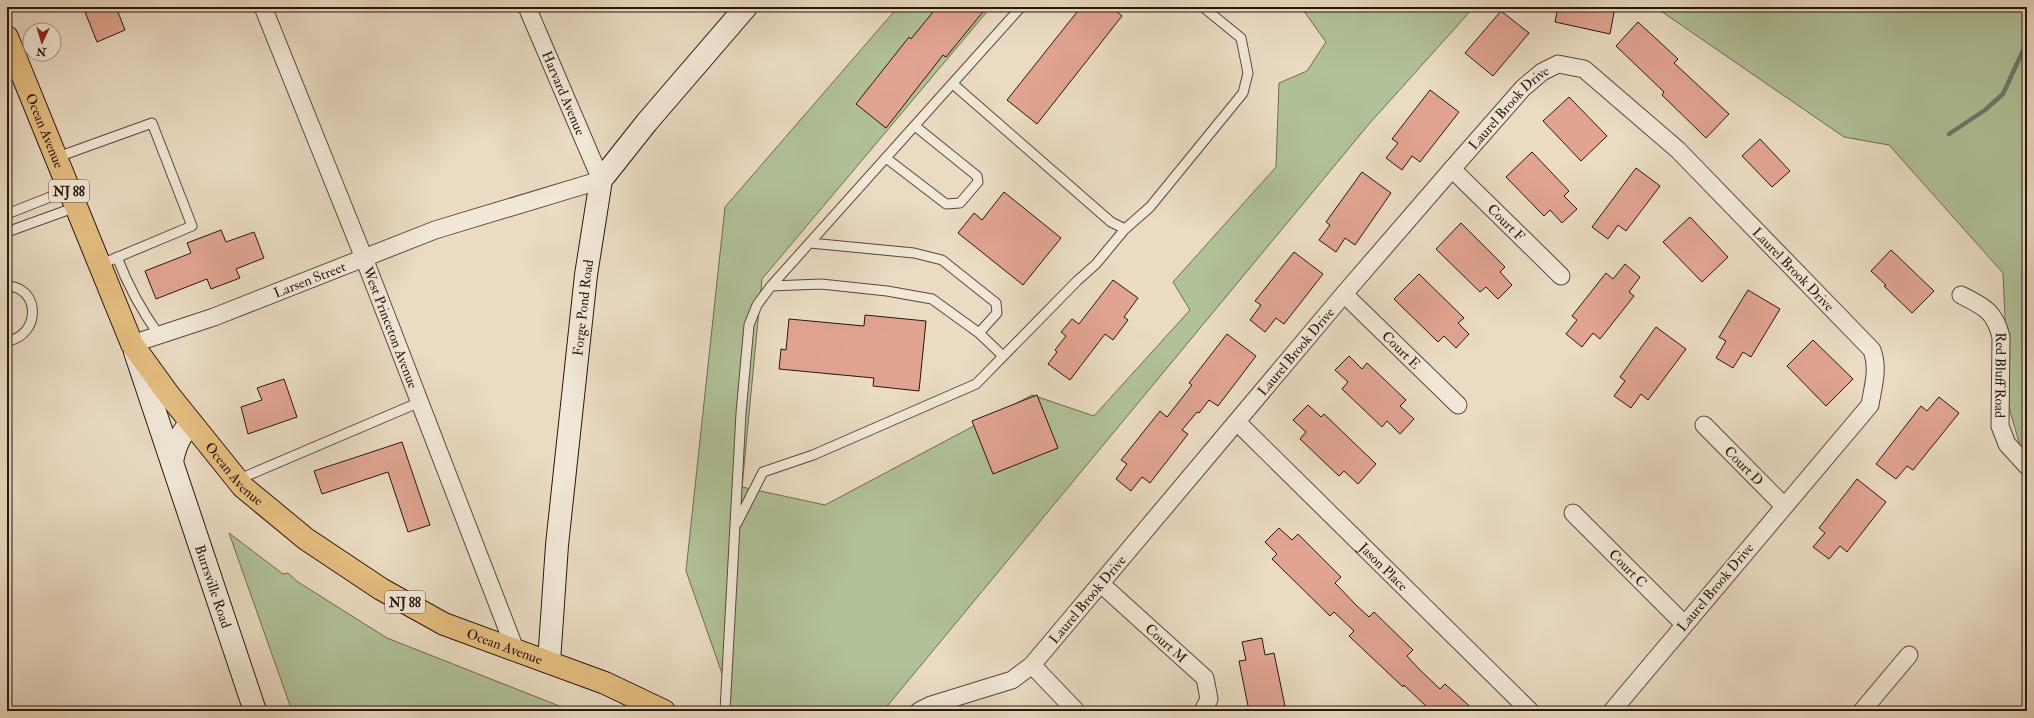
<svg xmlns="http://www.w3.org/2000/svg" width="2034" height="718" viewBox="0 0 2034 718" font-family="'IM FELL Double Pica',serif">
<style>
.green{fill:#b1c198;stroke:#6d6c52}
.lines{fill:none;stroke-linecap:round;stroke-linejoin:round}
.stream{stroke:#6c7a6c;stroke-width:4.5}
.building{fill:#e1a491;stroke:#29160d}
.lane-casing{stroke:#59473a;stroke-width:11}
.street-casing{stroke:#59473a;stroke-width:19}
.secondary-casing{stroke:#29160d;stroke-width:24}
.primary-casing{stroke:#29160d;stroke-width:24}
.lane{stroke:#f1e8d7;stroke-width:9}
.street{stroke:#f1e8d7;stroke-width:17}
.secondary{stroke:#f1e8d7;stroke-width:22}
.primary{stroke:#e5be81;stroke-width:22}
.labels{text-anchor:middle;stroke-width:4;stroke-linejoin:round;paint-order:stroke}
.shield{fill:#f1e8d7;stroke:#65554a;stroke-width:1}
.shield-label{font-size:13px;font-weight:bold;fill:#29160d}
.street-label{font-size:14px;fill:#29160d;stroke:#f1e8d7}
</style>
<rect width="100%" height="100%" fill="#eadbc2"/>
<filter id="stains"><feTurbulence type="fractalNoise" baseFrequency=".005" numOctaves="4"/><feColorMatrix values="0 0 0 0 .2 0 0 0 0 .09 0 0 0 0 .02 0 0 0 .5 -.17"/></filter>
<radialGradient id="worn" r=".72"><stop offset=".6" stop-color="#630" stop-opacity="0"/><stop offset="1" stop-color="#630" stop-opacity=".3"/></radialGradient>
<path class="green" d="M898 7H991L762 279 742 487 825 505 1032 395 1094 416 1190 310 1173 282 1276 167 1279 83 1307 71 1326 42 1301 7H1474L1369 124 883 711H731L722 705 725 682 686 571 725 207Z
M1655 7H2027V456L2022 452 2009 408 2003 273 1889 145 1844 137Z
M229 533 283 574 288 573 298 582 387 638 572 711H292Z"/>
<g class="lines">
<path class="stream" d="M1949 134 1985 110 2003 94 2027 42"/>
</g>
<path class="building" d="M83 7H116L125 30 97 42Z
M937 7H987L946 57 943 55 886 128 856 104 909 37 911 39Z
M1081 7H1111L1122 16 1037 124 1007 100Z
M1558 7H1615L1610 34 1555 22Z
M1501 11 1529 33 1493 76 1465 53Z
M1638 22 1678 59 1674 63 1729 114 1706 138 1662 95 1664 92 1616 46Z
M1430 90 1459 112 1420 162 1412 156 1402 170 1386 158 1398 143 1392 139Z
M1569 97 1607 136 1581 161 1543 121Z
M1760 139 1790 171 1772 187 1742 156Z
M1532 152 1569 191 1564 196 1577 209 1562 223 1550 210 1544 216 1506 177Z
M1636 168 1660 186 1626 231 1618 225 1608 239 1592 227Z
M1362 172 1391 193 1355 245 1345 238 1336 252 1319 240 1330 225 1326 222Z
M1004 192 1061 238 1023 285 958 233 974 213 982 220Z
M1690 217 1728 257 1702 282 1663 242Z
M1461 223 1505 267 1500 272 1512 285 1498 299 1486 287 1480 292 1436 249Z
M221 230 226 242 254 232 264 258 236 269 240 278 211 289 207 279 156 299 145 271 191 253 187 243Z
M1891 250 1934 291 1912 313 1884 286 1886 285 1871 271Z
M1294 252 1323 274 1284 324 1276 318 1265 332 1250 320 1261 305 1255 301Z
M1625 264 1640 277 1629 292 1634 296 1600 339 1593 333 1582 347 1566 334 1577 320 1572 316 1606 273 1613 279Z
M1419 274 1464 318 1458 323 1469 334 1456 348 1444 336 1438 342 1394 299Z
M1113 280 1138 298 1124 317 1128 320 1113 340 1105 334 1070 380 1048 364 1057 352 1055 350 1066 336 1061 332 1072 319 1079 324Z
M1748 290 1780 309 1751 357 1743 352 1733 368 1716 358 1726 341 1719 337Z
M865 315 926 321 919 391 873 386 874 378 779 369 781 349 786 350 789 319 864 326Z
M1656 327 1686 349 1648 400 1641 394 1631 408 1614 396 1625 381 1620 377Z
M1227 334 1256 356 1218 406 1209 400 1199 413 1197 412 1182 430 1188 434 1150 483 1142 477 1131 491 1116 479 1127 464 1121 460 1160 411 1167 417 1192 385 1189 383Z
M1813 340 1853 379 1826 406 1787 366Z
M1349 356 1362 369 1367 363 1406 400 1400 406 1414 419 1400 434 1387 421 1382 427 1342 389 1348 382 1335 370Z
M284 379 297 417 248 434 241 407 262 400 257 388Z
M1037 395 1058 448 993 474 972 421Z
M1939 397 1959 413 1913 470 1907 466 1896 479 1876 464 1921 406 1927 411Z
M1308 405 1321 417 1324 414 1376 464 1358 484 1344 471 1339 476 1300 439 1306 432 1293 420Z
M402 442 430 525 408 532 388 472 322 494 314 471Z
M1857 479 1886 502 1847 552 1840 546 1829 559 1813 547 1825 533 1819 528Z
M1279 528 1292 540 1298 534 1341 577 1335 583 1356 605 1369 617 1374 612 1413 650 1407 656 1419 669 1440 689 1445 684 1475 711H1431L1404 685 1403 687 1349 636 1354 631 1334 612 1330 616 1272 559 1277 554 1265 542Z
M1262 638 1265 655 1274 653 1285 706 1278 707 1279 711H1249L1239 661 1246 660 1242 642Z"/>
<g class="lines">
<defs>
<path id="lane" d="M953 84 1111 222 1125 229 1150 207 1243 93 1248 73 1241 38 1203 7
M55 158 152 123 192 226 99 265
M886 158 946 204 960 203 978 182 977 176 915 126
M7 214 68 190
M7 232 76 207
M810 243 914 253 942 260 996 303 997 313 979 333
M117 257C128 286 141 310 159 335
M7 286C41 287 41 336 7 341
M771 286 821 284 887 291 932 299 979 333 1003 356
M237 480 420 402
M737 523 763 472 813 455 976 384 1077 281 1096 264 1125 229
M725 711 741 413 749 325 757 305 771 286 1021 7"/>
<g id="street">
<path id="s1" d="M263 7 364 258 515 649"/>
<path id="s2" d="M1452 169 1561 276"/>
<path id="s3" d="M1344 294 1458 405"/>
<path id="s4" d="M1961 295C1983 306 1995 311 2001 337L2000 426 2007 444 2027 466"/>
<path id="s5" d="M132 344 214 317 435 230 601 180 527 7"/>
<path id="s6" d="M1237 422 1530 711"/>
<path id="s7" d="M1704 425 1784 506"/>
<path id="s8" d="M1573 513 1684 624"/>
<path id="s9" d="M1101 584 1205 678 1209 699 1203 711"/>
<path d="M1032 665 1076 711"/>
<path id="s10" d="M919 711 931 705 1012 680 1032 665 1344 294 1452 169 1523 88 1542 72 1558 64 1584 69 1678 150 1872 350C1879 369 1873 386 1870 405L1612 711"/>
<path d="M1862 711 1909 655"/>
</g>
<g id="secondary">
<path id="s11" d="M135 352 255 711"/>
<path d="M172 462C175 445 180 435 191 423"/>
<path id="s12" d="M549 662 557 545 586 275 601 180 647 122 746 7"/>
</g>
<g id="primary">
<path id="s13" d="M7 37 132 344 169 395 243 487 306 539 381 589 444 624 605 683 664 711"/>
</g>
</defs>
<use href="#lane" class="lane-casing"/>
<use href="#street" class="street-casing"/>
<use href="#secondary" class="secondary-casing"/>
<use href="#primary" class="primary-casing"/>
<use href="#lane" class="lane"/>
<use href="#street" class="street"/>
<use href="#secondary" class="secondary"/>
<use href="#primary" class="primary"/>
</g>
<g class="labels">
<g class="shield">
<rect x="49" y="180" width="40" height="22" rx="3"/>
<rect x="385" y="591" width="40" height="22" rx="3"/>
</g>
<g class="shield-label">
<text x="69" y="196">NJ 88</text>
<text x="405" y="607">NJ 88</text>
</g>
<g class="street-label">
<text transform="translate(564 93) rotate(67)" y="5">Harvard Avenue</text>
<text dy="5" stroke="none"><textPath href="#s10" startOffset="857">Laurel Brook Drive</textPath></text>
<text dy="5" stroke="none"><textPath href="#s13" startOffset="101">Ocean Avenue</textPath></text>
<text dy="5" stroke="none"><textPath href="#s2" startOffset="76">Court F</textPath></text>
<text dy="5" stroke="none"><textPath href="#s10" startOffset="1240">Laurel Brook Drive</textPath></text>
<text dy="5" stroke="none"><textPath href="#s5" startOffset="189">Larsen Street</textPath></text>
<text dy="5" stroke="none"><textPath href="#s12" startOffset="356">Forge Pond Road</textPath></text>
<text dy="5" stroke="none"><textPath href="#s1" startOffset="345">West Princeton Avenue</textPath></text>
<text dy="5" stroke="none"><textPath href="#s3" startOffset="80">Court E</textPath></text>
<text dy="5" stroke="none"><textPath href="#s10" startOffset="533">Laurel Brook Drive</textPath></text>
<text dy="5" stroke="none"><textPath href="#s4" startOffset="99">Red Bluff Road</textPath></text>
<text dy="5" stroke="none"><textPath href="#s7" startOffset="57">Court D</textPath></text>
<text dy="5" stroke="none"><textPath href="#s13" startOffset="497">Ocean Avenue</textPath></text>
<text dy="5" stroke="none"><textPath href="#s6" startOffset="206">Jason Place</textPath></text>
<text dy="5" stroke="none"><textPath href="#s8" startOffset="78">Court C</textPath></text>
<text dy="5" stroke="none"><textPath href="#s11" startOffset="247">Burrsville Road</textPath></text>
<text transform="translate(1715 587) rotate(-50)" y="5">Laurel Brook Drive</text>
<text dy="5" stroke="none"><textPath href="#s10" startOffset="209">Laurel Brook Drive</textPath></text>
<text dy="5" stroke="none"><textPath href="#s9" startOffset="88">Court M</textPath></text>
<text dy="5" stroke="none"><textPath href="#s13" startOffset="821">Ocean Avenue</textPath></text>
</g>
</g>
<rect width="2034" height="718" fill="none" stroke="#eadbc2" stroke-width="24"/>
<rect x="8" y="8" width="2018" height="702" fill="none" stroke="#29160d" stroke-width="2"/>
<rect x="12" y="12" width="2010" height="694" fill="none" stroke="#29160d"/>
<g transform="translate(42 42) rotate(184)"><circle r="19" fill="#f1e8d7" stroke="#a19486"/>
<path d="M0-3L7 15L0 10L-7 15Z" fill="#8f2418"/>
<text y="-6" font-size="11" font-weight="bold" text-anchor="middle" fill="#29160d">N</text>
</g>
<rect width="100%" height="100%" filter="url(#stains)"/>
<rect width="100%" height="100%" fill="url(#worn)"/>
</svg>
